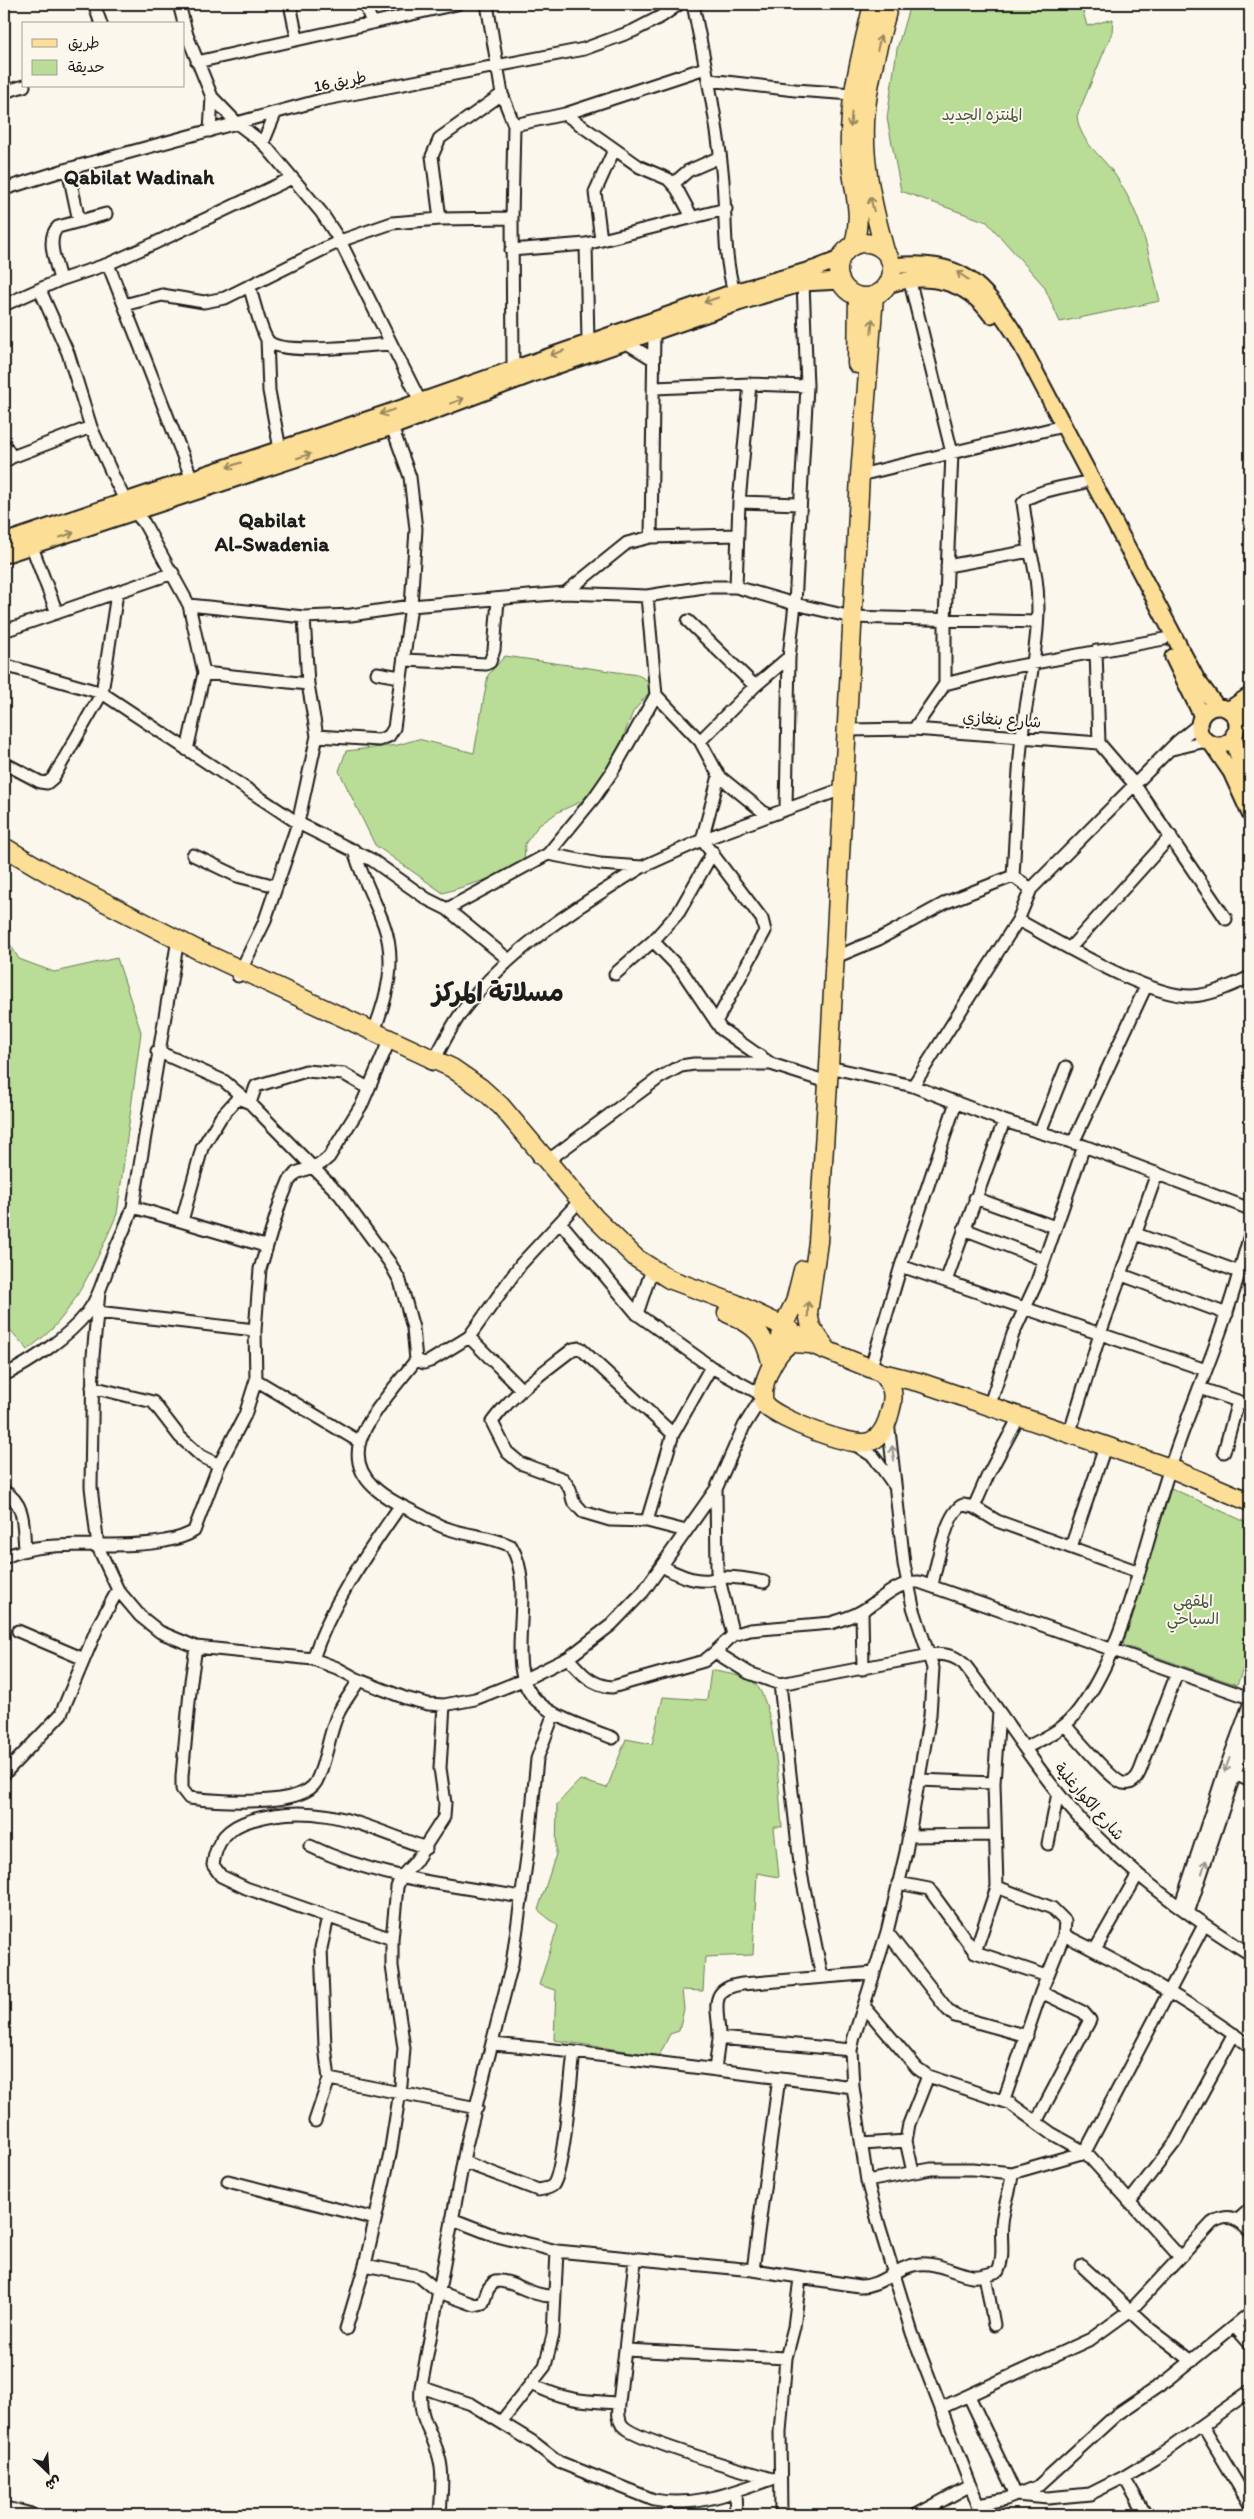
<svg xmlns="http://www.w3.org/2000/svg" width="1254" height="2519" viewBox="0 0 1254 2519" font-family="Itim,'Playpen Sans Arabic',sans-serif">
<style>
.green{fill:#b9dc96;stroke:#6a7c59}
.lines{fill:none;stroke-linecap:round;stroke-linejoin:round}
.minor-casing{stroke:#1c1c1c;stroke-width:15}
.major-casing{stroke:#1c1c1c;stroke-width:19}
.highway-casing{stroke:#1c1c1c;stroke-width:21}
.minor{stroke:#fbf7ec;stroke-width:11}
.major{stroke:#fdde96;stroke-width:15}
.highway{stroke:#fdde96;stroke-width:18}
.oneway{stroke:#98875f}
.oneway2{stroke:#97948e}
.labels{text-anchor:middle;stroke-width:4;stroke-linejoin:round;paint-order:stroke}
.street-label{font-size:16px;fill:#1c1c1c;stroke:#fbf7ec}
.park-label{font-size:16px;fill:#4b5641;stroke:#fbf7ec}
.district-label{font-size:21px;font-weight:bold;fill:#1c1c1c;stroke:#fbf7ec}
.town-label{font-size:26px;font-weight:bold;fill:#1c1c1c;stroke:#fbf7ec}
</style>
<rect width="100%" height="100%" fill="#fbf7ec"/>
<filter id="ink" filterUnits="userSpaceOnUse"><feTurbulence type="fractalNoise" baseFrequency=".02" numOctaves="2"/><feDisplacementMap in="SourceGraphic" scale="10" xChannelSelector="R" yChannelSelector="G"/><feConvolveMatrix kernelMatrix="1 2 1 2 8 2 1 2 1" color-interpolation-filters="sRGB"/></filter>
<g filter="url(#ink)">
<path class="green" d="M910 4H1081L1087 26 1113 19 1112 33 1077 116C1080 142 1099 153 1113 172 1118 179 1123 188 1127 195 1145 227 1151 266 1160 301L1060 322 1044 286 987 222 901 191 887 118 897 49Z
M505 656 638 675 655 685 633 712 613 763 582 801 558 812 538 826 525 844 524 868 443 893 375 845 339 771 346 751 398 745 418 739 474 753 488 675Z
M4 934 19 959 54 972 117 958 141 1032 117 1214C102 1249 78 1303 51 1330 44 1337 35 1343 28 1350L4 1323Z
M1171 1488 1250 1524V1651L1237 1685 1123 1645Z
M711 1670C723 1673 742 1675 752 1681 776 1696 779 1798 782 1827H774L779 1877 757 1873 753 1955 705 1957 703 1991 682 1990 684 2009 679 2031 670 2034 659 2056 554 2040 556 1990 539 1985 558 1926 538 1910 556 1854 557 1804 580 1780 607 1788 626 1739 652 1744 663 1697 707 1700Z"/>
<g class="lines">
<defs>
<path id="minor" d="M94 4 101 24
M179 4 187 35 212 97 238 124 263 143 321 212 340 241 423 407
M290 4 297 38
M365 4 372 23
M487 4 502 94 514 125 512 218
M693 4C704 59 716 114 722 170 727 214 722 249 734 292
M197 62 457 4
M709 80 795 90 853 94
M4 92 24 86
M565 114 640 167 668 179 677 189 692 217
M514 125 565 114 705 68
M210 131 212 97
M263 143 275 114
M68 169 79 221
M673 184 688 171 720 157
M4 189 68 169 321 100 584 49 633 31 662 16 679 4
M440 219 432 156 440 138 502 94
M601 240 595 192 614 150
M586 244 588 342
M511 250 586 244 726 209
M108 264 192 479
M909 278 952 453 945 621V684
M60 280C57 265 45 239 58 227L106 214
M249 286C254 300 260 330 268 341 281 356 369 345 391 344
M40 290 68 353 91 427 115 480 126 502 144 523 189 605 204 673 187 750
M4 305 60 280 108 264 153 244 292 178
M124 305 162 295 204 302 225 298 340 241 392 223 440 219 512 218 513 368
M267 339 269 391 280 449
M625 342 653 359
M655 388 750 384 807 386
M4 444 12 457
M4 462 12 457 91 427
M860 475 1063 426
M739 502 799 504
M651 537 654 332
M32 547 57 613
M1030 551 1023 503C1032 491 1066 487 1082 483
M947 566 1030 551C1049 610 1029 675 1022 736 1017 782 1016 830 1013 876L1031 889
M736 587 739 502 750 384
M565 593 627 543 651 537 738 535
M189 605 304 617 351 615 411 606 565 593 647 596 704 587H736L795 604 852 617 1036 622
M688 621 755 686
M4 631 173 573
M1096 651 1099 743
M405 660 486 664 490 662 494 650 498 600
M4 665 102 693 298 823 372 860 427 899 447 909 509 960
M204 673 308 684
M377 673 400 677
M656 695 700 741 719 776 767 815
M914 729 945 684 1003 669 1164 639
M847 730 914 729 1099 743 1135 785 1226 919
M317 736 379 740 389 736 394 728 411 606 416 529 410 477 392 427
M700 741 755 686 789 657
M1172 749 1206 741
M4 763 40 782 47 783 53 778 102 693 117 593
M786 808 789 657 795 604 807 386 803 283
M354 850C361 876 375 900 384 925 397 962 387 997 374 1031
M548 854 594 798 612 772 656 695 647 596
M193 855 237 876 276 886
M447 909 548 854 600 864 642 867 702 840 834 792
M1018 920C1059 942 1148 997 1192 996 1212 995 1233 985 1250 977
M653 941 682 971 721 1029 771 1064
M1070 948 1171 836
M831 959 879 939 947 902 1013 876
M615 974 653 941 679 912 713 852
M238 976 264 923 298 823 317 736 308 684 304 617
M716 1022 765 931 762 919 702 840 719 776
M157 1051 224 1081 250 1103 340 1195 390 1263 400 1281 413 1328 416 1360C400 1381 367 1417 360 1441 349 1481 389 1500 418 1514 428 1519 438 1526 449 1529 469 1536 491 1536 511 1546 539 1592 500 1668 537 1701 558 1720 588 1728 613 1738
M432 1064C442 1046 451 1026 464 1009 510 948 578 906 642 867
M829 1067 913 1086 1004 1121 1084 1146 1250 1209
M913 1086 1018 920 1031 889 1178 741 1199 724
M1040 1132 1066 1067
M1073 1143 1146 986
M539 1158 554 1156 659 1078 681 1066 694 1064H771L818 1079
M975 1198 1055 1227
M133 1207 265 1246
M182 1221 202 1148 221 1117 238 1098 250 1103 256 1086 306 1071 344 1074 368 1088
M560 1222 637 1314 711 1367 762 1395
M964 1229 1044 1260
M1136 1234 1239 1272
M901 1266 1206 1370
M1122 1275 1227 1314
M946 1281 1004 1121
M99 1292 93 1356 91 1487 98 1547 118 1590 140 1616 160 1632 196 1647 313 1659 337 1668 359 1680 405 1698 428 1704 444 1705 475 1699 523 1680 568 1658 611 1625 643 1592 716 1489 744 1426 762 1397
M97 1312 255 1330
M637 1314 652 1269
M469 1337 522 1390
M416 1360 424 1363 430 1361 469 1337 521 1264 574 1207
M871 1367 901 1266 956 1102
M4 1375C30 1363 69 1336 87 1313 100 1296 104 1276 112 1257 119 1240 127 1224 133 1207L178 939
M256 1380 360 1442
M92 1387 153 1402 180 1437 201 1456 219 1465
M1199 1388 1250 1405
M989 1407 1013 1334 1036 1284 1084 1146
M888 1421 904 1564 913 1607 933 1668 930 1715 906 1852 887 1932 854 2037 851 2050 853 2087 867 2181 879 2225 912 2333 982 2515
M673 1434 580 1348 573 1349C545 1371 513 1393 492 1422L507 1452 520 1463 563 1479 570 1489 573 1501 583 1512 610 1520 647 1521 686 1531
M1069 1435 1100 1334 1157 1173
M854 1444 874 1457 894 1485
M1224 1452 1238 1401
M716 1489 717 1571 733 1635
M4 1491C26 1504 23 1526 25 1550
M974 1507 988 1475 1019 1417
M647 1521 673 1434 711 1367
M1071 1547 1105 1447
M4 1558C45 1536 117 1551 165 1541 176 1539 185 1537 194 1531L219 1465 245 1415 256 1380 255 1330 260 1269 280 1203 289 1181 296 1173 322 1163 329 1157 362 1104 387 1046
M662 1566C675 1574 694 1582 710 1580 714 1579 717 1577 721 1577 736 1577 750 1579 764 1582
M932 1585C936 1568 946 1511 963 1505L974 1507 997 1521 1139 1572
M862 1611 863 1669
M18 1631 84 1659
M196 1647 191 1681 182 1776V1789L189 1798C215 1801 301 1808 316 1782 326 1763 328 1737 337 1716 342 1704 352 1692 359 1680
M715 1652 733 1635 750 1630 831 1623C841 1620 851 1617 860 1612 879 1602 897 1581 919 1582L1250 1698
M568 1658C581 1673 592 1686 612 1687L704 1661 715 1652 749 1673 780 1684 930 1655C943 1653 954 1655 964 1664 997 1706 1025 1752 1058 1793 1110 1859 1179 1910 1250 1954
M313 1659C331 1603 367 1554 400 1506
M780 1684 801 1873 822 1977
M1065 1725C1075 1736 1112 1781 1123 1783 1132 1785 1137 1778 1140 1771L1177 1673
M1025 1748C1045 1738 1065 1729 1078 1711 1126 1648 1144 1544 1170 1468 1187 1416 1209 1366 1226 1315 1235 1289 1242 1262 1250 1235
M4 1774 61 1714 98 1626 118 1590
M1235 1774 1250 1781
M919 1780 994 1783
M908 1836 995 1835
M1048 1844 1058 1793
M310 1846C376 1878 450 1885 522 1897
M898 1883 929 1889 975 1952 1047 1976
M997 1887 1052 1908 1065 1921 1064 1935 1041 1992 1004 2100
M1180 1907 1225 1770 1250 1702
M1188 1913 1250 1729
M887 1932 947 2009 955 2016 1027 2036
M1064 1935C1128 1966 1192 2004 1250 2046
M392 1939 246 1888 221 1876 213 1865C216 1840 228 1827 252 1820 318 1800 364 1826 426 1848
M1095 1950 1138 1874
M975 1952 997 1887 994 1783 999 1712
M864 2006 917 2068 928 2076 1011 2104 1051 2133 1085 2152 1180 2257
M719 2038 851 2050
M494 2044 574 2052 853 2087
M715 2070C716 2060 718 2049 719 2039 720 2012 705 1989 742 1984L874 1973
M329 2079 477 2108
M315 2121 329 2079 325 2046 321 1948 328 1917
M1036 2122 1090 2020 1083 2012 1041 1992
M862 2144 906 2141
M464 2162 538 2190C543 2189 549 2189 553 2185 564 2171 571 2075 574 2052
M913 2172 906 2141 909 2124 928 2076
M228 2181 375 2219
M867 2181 931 2169H973L1012 2173
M1129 2202 1176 2141 1234 2034
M452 2219 493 2235 557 2251 753 2270 859 2286C882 2287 896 2266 919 2264 937 2262 954 2273 972 2276 981 2277 990 2274 998 2271 1005 2256 1000 2239 1002 2224 1003 2207 1011 2191 1012 2173L1085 2152 1204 1925
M1238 2220 1250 2209
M635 2260 619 2403C619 2410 617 2418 622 2425 632 2439 748 2472 772 2479
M365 2265 420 2276 439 2292 475 2305 483 2303 488 2289 495 2281C513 2279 530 2297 554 2296
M1082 2266 1150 2329 1192 2361
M753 2270 779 2078
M985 2275 994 2325
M1235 2327 1250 2344
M346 2329 365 2265 390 2154 401 2085 404 2048 392 1966V1939L397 1887 401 1877 415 1862 444 1817 445 1803 440 1768 444 1705
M626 2350 786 2358 794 2327 800 2278
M532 2384C564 2401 584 2401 619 2403
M421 2387 471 2404 533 2442 559 2462 654 2500C696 2508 733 2492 772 2479
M969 2396 1016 2495 1048 2498 1090 2494 1124 2477 1162 2454 1250 2391
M941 2408 1091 2339 1131 2310 1212 2223C1229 2212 1238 2219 1250 2232
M501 2422 545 2366 553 2335 557 2251
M1203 2426 1250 2505
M1124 2477 1146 2515
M735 2492 736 2515
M978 2504 1006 2499 1037 2487 1116 2415 1169 2379 1250 2313
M4 2508 20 2511
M17 2515 20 2511 35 2515
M440 2515C441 2496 444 2475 439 2457 431 2427 418 2421 421 2387L466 2146 512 1964 528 1850 537 1759 554 1713
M781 2515 780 2432 786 2358
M916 2515 971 2485"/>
<path id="major" d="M892 266C963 259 981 282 1017 337L1197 680 1217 707
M888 285C928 272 966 280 991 315
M4 542 387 413 734 292 814 269 840 259
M4 555 392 427 530 375 738 303 803 283 840 281
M1173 657 1202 716
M1199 726a19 19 0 1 1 38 0a19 19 0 1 1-38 0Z
M1228 710 1250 695
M1237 725 1250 710
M1234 734 1237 753 1250 785
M1211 743 1231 772 1250 814"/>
<path id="highway" d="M838 270a27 27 0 1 1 54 0a27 27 0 1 1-54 0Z
M854 245C864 208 851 187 850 151 848 101 862 52 873 4
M885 251C872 204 861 157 866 108 870 73 880 38 889 4
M857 364 858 297
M4 847 48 873 198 950 452 1068 481 1088 501 1106 595 1218 636 1258 669 1279 734 1303 783 1326 811 1344
M727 1313C758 1326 764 1334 772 1365
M791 1343 811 1344 882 1373C893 1385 895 1396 890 1412 887 1424 882 1438 869 1442 851 1448 778 1419 765 1405 757 1389 775 1351 791 1343Z
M828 1351 811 1327 808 1313 818 1242 829 1067 860 475 874 296
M778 1353 783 1326 795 1302 803 1270
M882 1373 922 1383 1170 1468 1250 1502"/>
</defs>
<use href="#minor" class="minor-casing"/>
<use href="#major" class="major-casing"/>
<use href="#highway" class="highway-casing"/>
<use href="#minor" class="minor"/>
<use href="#major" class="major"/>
<use href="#highway" class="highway"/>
</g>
<defs><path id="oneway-shaft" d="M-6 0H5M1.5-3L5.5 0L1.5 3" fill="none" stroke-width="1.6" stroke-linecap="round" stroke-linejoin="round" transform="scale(1.25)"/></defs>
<g class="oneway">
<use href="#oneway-shaft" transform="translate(879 43) rotate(-77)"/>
<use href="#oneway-shaft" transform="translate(851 120) rotate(94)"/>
<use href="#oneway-shaft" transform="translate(872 204) rotate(-104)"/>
<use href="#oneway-shaft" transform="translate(963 276) rotate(-146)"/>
<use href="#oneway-shaft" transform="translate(711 300) rotate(161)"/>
<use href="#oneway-shaft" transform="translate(872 326) rotate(-85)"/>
<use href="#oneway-shaft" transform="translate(557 353) rotate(161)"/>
<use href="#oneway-shaft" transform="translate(457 401) rotate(-20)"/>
<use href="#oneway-shaft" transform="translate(387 412) rotate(160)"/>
<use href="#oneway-shaft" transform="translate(304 456) rotate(-18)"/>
<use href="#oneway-shaft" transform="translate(234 465) rotate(161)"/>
<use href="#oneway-shaft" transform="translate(67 535) rotate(-19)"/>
<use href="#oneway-shaft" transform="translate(808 1309) rotate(-89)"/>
</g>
<g class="oneway2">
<use href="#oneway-shaft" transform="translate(893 1453) rotate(-98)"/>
<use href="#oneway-shaft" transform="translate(1227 1765) rotate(110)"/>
<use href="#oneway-shaft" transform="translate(1204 1867) rotate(-72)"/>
</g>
</g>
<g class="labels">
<g class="street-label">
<text transform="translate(340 81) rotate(-11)" y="6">طريق 16</text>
<text transform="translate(1002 719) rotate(4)" y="6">شارع بنغازي</text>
<text transform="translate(1090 1801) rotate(49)" y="6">شارع الكوارغلية</text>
</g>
<g class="park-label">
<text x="982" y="120">المنتزه الجديد</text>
<text x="1193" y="1606">المقهي<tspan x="1193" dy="18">السياحي</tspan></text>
</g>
<g class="district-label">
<text x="139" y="184">Qabilat Wadinah</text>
<text x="272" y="527">Qabilat<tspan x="272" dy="24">Al-Swadenia</tspan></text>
</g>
<g class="town-label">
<text x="498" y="1001">مسلاتة المركز</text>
</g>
</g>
<rect width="1254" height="2519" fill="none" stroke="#fbf7ec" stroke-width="20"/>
<rect x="10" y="10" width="1234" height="2499" fill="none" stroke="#1c1c1c" stroke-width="2" filter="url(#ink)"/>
<rect x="22" y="22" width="162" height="65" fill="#fbf7ec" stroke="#a29f99"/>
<rect x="32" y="39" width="25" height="8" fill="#fdde96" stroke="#a29f99"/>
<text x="68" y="48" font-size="15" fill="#1c1c1c">طريق</text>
<rect x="32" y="60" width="25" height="15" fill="#b9dc96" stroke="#a29f99"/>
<text x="68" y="72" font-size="15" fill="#1c1c1c">حديقة</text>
<g transform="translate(48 2472) rotate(155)" stroke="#fbf7ec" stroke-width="4" paint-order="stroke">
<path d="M0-4L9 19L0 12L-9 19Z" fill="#1c1c1c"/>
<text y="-8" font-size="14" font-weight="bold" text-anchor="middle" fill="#1c1c1c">ش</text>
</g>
</svg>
